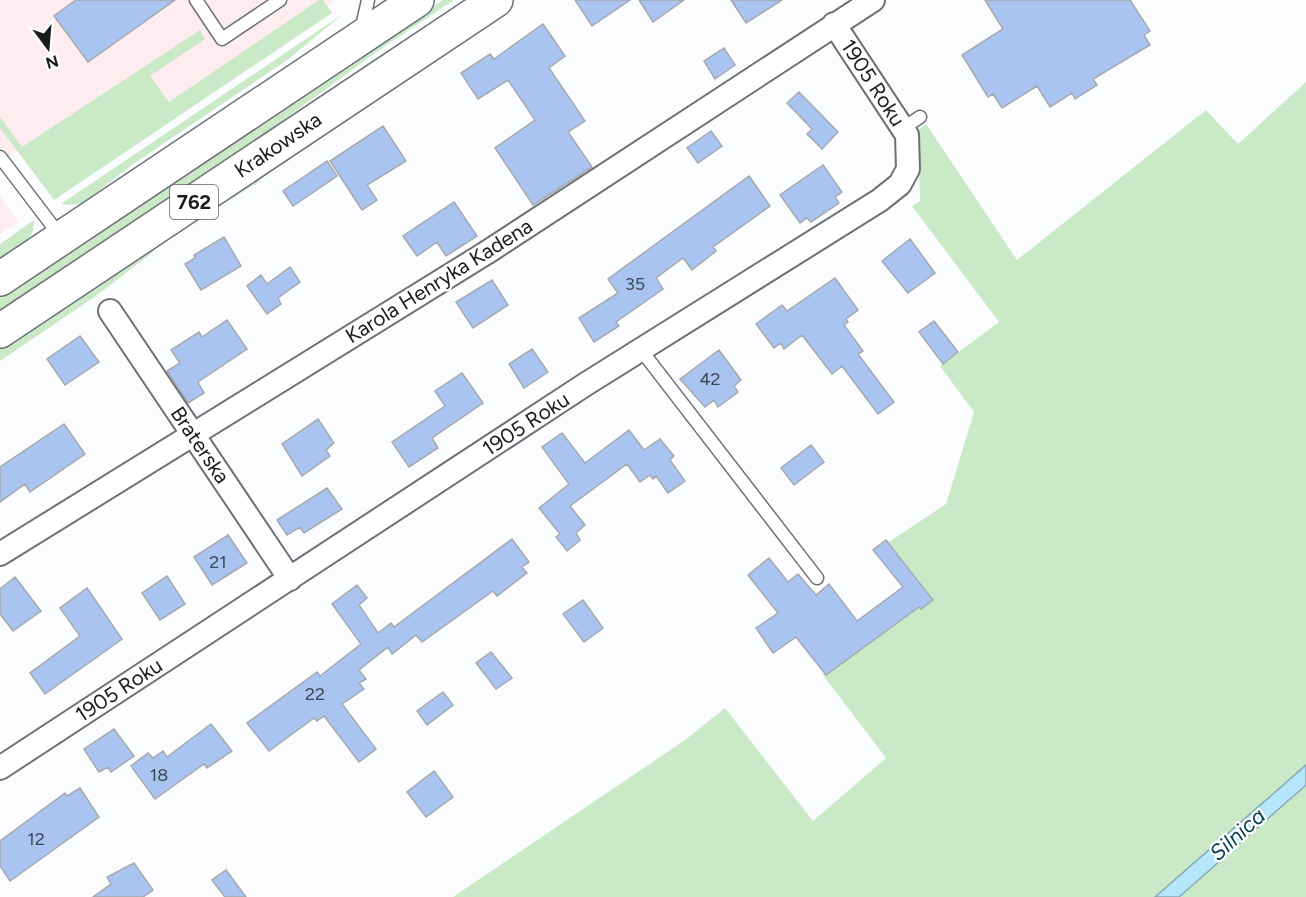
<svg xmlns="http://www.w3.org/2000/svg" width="1306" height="897" viewBox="0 0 1306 897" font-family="Figtree,sans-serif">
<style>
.commercial{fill:#fdedf1}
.green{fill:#caeac7}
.water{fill:#b5e6f9;stroke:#86a9b7;stroke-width:1.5}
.building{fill:#aac4f1;stroke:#a5a9ae;stroke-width:1.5}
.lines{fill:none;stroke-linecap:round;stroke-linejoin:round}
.lane-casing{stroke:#6d7176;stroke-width:15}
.street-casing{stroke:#6d7176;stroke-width:26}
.primary-casing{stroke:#6d7176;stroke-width:36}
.lane{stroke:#fff;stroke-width:12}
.street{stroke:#fff;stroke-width:22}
.primary{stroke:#fff;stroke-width:33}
.labels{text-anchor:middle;stroke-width:4.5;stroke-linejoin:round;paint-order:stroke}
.number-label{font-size:18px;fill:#3d4552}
.shield{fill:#fff;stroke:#5e5f61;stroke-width:1.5}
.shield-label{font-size:20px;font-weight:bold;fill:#191b1d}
.street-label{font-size:21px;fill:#191b1d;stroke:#fff}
.water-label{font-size:22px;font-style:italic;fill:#0b4152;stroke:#fff}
</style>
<rect width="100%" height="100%" fill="#fafcfe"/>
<path class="commercial" d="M0 0H336L167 116 22 147 0 163Z
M0 196 19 222 0 234Z"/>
<path class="green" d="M319 0H323L332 13 54 200 0 128V117L22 147 200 30 205 39 150 76 169 102Z
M443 0H454L385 46 217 168 0 315V296Z
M343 14 290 58 129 167 84 203 69 205 61 204Z
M1306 82V897H453L685 740 725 708 813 821 886 758 823 675 931 597 889 542 946 504 974 412 940 366 999 322 912 206 920 201 918 130 926 124 1017 260 1206 110 1238 144Z
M252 178 261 181 161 242 153 252 96 296 0 361V347Z
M34 220C35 242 16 251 0 262V244Z"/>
<path class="water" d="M1306 765V785L1195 883 1179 897H1155Z"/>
<path class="building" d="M76 0H175L88 62 54 16Z
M575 0H630L592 26Z
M639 0H684L653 22Z
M731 0H782L746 23Z
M985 0H1130L1150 31 1144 35 1150 45 1093 79 1097 85 1075 99 1072 93 1050 107 1037 86 1002 108 993 94 988 97 962 55 1003 29Z
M543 24 565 56 549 68 585 121 568 132 592 167 533 205 495 148 535 120 508 80 478 99 461 73 490 54 494 59Z
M724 48 735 65 715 79 704 61Z
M799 92 838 132 822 149 807 134 812 129 787 103Z
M383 126 406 161 367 185 377 200 362 210 330 161Z
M711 131 722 146 698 163 687 148Z
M327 161 337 176 293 206 283 191Z
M823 165 842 192 835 197 839 203 811 222 807 218 800 223 780 195Z
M749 176 770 206 713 247 716 251 692 270 683 258 656 278 663 289 616 322 619 326 594 342 579 318 618 293 608 279Z
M454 202 477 236 446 256 437 242 417 256 403 236Z
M224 237 241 266 201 290 185 264 195 258 194 255Z
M910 239 935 273 908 293 882 261Z
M290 267 300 282 278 298 281 304 267 314 247 286 261 275 267 284Z
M835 278 858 310 846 319 848 322 844 325 863 351 858 354 894 402 878 414 842 366 832 374 802 335 784 349 781 343 774 348 756 324 782 305 787 311Z
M492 280 508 305 473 328 456 302Z
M227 320 247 349 198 382 204 393 188 403 167 371 180 363 171 350 199 332 202 337Z
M934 321 958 352 943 364 919 332Z
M80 336 99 362 65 385 47 359Z
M532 349 548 372 524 388 509 364Z
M719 350 741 380 734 386 738 392 718 407 714 400 705 407 680 379Z
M462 373 483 403 432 438 438 448 409 467 392 442 445 406 435 391Z
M318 419 334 443 326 450 330 456 302 476 282 444Z
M64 424 85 454 30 492 25 484 0 502V467Z
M629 430 644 450 660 439 674 456 670 460 685 481 668 493 656 476 653 479 650 475 640 482 627 464 570 506 585 525 576 533 580 540 567 551 556 537 560 534 539 508 569 484 542 447 562 433 585 463Z
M811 445 824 462 794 485 781 468Z
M327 488 342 509 304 533 300 527 287 535 277 520Z
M228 535 247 563 212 585 194 557Z
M512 539 529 562 522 567 527 573 497 596 493 591 422 642 416 635 392 654 388 647 359 670 366 679 359 683 364 689 342 704 376 749 359 762 324 716 317 721 314 718 269 751 247 723 317 672 320 676 361 644 332 604 357 585 367 598 359 605 378 633 391 623 394 627Z
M886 540 933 600 921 609 919 607 826 675 796 637 773 653 756 628 778 613 748 575 769 558 788 582 798 574 816 595 829 584 857 621 903 587 873 550Z
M167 576 185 604 160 620 142 593Z
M15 577 41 611 13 631 0 614V589Z
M87 588 122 639 45 694 30 673 80 636 60 608Z
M583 600 603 628 584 642 563 614Z
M491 652 512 678 496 689 476 663Z
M443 692 453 705 427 725 417 711Z
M211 724 232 751 207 768 204 764 155 799 131 766 148 753 153 758 163 751 167 757Z
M114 729 134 756 111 772 108 767 99 772 84 749Z
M434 771 453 797 426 817 407 792Z
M80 788 99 817 10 881 0 866V841L65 793 67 796Z
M134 863 153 890 143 897H93L111 884 107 877Z
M226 870 246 897H225L212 880Z"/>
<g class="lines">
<defs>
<path id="lane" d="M196 0 222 39 280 0
M361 31 368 0
M902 129 920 117
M0 157 61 237
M641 350 817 578"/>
<path id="street" d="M110 311 290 579
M0 554 486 253 873 0
M0 768 586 384 880 200 900 184 908 169 907 135 834 24"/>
<path id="primary" d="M0 279 417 0
M0 331 496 0"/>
</defs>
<use href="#lane" class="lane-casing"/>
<use href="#street" class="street-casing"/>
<use href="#primary" class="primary-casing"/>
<use href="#lane" class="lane"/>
<use href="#street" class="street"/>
<use href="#primary" class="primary"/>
</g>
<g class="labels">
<g class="number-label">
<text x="635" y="290">35</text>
<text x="710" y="385">42</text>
<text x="218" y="568">21</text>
<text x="315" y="700">22</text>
<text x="159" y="781">18</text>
<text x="36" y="845">12</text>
</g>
<rect class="shield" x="170" y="185" width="48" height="34" rx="4.5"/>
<g class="shield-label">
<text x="194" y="209">762</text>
</g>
<g class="street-label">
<text transform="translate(873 83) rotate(57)" y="7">1905 Roku</text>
<text transform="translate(278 145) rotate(-34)" y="7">Krakowska</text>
<text transform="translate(439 281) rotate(-32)" y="7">Karola Henryka Kadena</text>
<text transform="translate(526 424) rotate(-33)" y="7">1905 Roku</text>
<text transform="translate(200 445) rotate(56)" y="7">Braterska</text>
<text transform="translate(119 690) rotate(-33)" y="7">1905 Roku</text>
</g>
<g class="water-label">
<text transform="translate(1237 834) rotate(-42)" y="8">Silnica</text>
</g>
</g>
<g transform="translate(48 48) rotate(164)" stroke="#ffffff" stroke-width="4.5" paint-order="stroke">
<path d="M0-4.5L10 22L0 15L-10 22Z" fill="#191b1d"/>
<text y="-9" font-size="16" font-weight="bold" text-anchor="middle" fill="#191b1d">N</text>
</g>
</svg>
